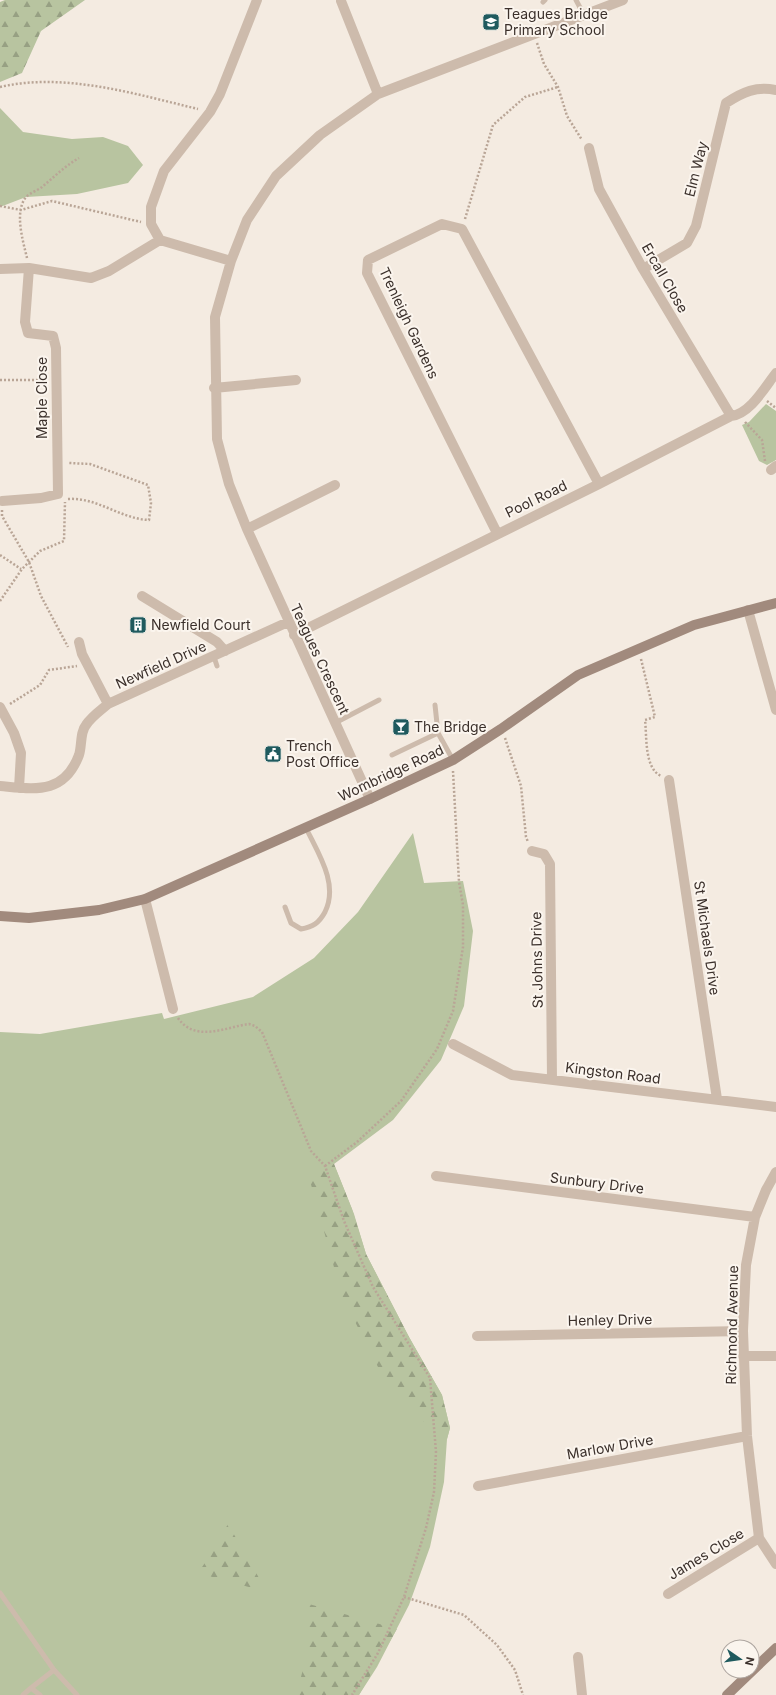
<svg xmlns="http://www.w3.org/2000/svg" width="776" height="1695" viewBox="0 0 776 1695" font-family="Inter,sans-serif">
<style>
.green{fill:#b8c4a0}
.forest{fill:url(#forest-firs)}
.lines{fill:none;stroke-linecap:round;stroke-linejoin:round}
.path{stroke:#b9a596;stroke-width:2.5;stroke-dasharray:2 2;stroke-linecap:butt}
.lane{stroke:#cdbbac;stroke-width:5}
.street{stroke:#cdbbac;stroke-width:10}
.secondary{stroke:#a18a7d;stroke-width:10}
.labels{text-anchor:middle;stroke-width:4;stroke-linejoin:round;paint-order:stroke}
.poi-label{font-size:14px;fill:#3b302b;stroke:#fbf5ee;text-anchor:start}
.street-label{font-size:14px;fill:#3b302b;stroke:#fbf5ee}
</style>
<defs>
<pattern id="forest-firs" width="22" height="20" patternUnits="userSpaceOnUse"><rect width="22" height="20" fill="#b8c4a0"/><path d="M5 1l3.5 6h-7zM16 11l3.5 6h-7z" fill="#97a083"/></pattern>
</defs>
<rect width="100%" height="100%" fill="#f4ebe1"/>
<path class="green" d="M0 108 23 132 72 139 103 137 128 146 143 165 128 183 77 194 26 197 0 207Z
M766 404 776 411V460L767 465 759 461 742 425 749 422Z
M413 833 424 883 463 881 473 931 464 1006 441 1060 393 1120 334 1164 354 1214 366 1254 409 1337 442 1395 450 1428 447 1439 444 1482 430 1547 409 1605 377 1667 359 1695H0V1032L40 1034 162 1013 164 1019 253 997 314 958 358 912Z"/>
<path class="forest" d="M5 0H85L41 31 22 73 0 82V2Z
M334 1164 352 1209 366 1254 409 1337 442 1395 450 1428 447 1439 423 1421 378 1367 342 1296 307 1170Z
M228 1524 267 1592 198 1573 213 1551Z
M309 1604 397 1629 359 1695H296L307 1655Z"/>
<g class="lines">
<path class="path" d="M537 43 544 64 558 87 567 116 582 140
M0 87C65 72 135 94 198 109
M0 206 21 210 52 201 141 222
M465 219 493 125 525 97 558 87
M27 258C23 241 14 212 26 197 30 193 38 190 42 187 54 177 65 166 79 158
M0 380H45
M767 401 776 408
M745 422 762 440 765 461
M68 499C97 497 121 519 149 520L151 503 148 485 90 464 69 463
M2 510V516L29 562 41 596 68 647
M0 555 21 569
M0 601 22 569 40 551 64 541 65 502
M641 659 655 717 645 720C647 736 644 768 661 776
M10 704 40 685 49 670 77 666
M505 738 521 786 526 837 528 842
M178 1018C195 1043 226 1027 249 1024L255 1026 262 1032 311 1151 325 1166 344 1221 373 1287 430 1378 436 1452 434 1492 426 1528 404 1597 378 1653 352 1695
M325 1166 357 1142 401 1101 437 1049 453 1011 463 947V905L459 882 453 771
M404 1597 464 1615 497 1645 515 1670 523 1695"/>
<path class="lane" d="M576 0 584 15
M543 2 545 0
M214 657 217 666
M435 705 438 733
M335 723 379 700
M392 755 438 733 453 760
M285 907 291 923 301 929C313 927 319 923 325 912 339 884 318 853 306 828
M0 1593 54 1670 31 1688
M54 1670 77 1695
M23 1695 31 1688 40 1695"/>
<path class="street" d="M341 1 378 94
M589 148 599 189 643 269 731 416
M160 240 151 224V207L164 171 210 112 220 94 257 0
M0 269 29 268 91 278 109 271 160 240 231 261
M643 269 687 243 696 226 726 103C743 92 756 86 776 90
M214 388 296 380
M771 470 776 466
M2 501 41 498 58 494 56 348 53 336 28 333 25 322 29 268
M247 529 335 485
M497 533 367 273 368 260 442 224 462 229 599 484
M142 596 217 642 225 651
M748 610 776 710
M294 635 599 484 731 416C750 414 765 387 776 373
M79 642 82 654 108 704
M0 707 14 733 21 753 19 788
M669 780 717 1099
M0 786C35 789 64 795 79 755 82 746 80 732 86 725 91 717 101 710 108 704L288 622
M370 799 247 529 229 484 217 439 215 317 231 261 247 220 276 176 320 135 378 94 623 0
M532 851 544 854 550 864 552 1080
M145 899 173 1009
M453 1044 512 1075 776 1107
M776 1172 766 1190 755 1217 746 1265 743 1331 747 1436 759 1538 776 1564
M436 1176 755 1217
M477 1336 743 1331
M743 1356H776
M478 1486 747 1436
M668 1594 759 1538
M578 1657 582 1695"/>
<path class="secondary" d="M0 916 29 918 99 910 145 899 370 799 453 760 501 729 578 675 694 625 776 603
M727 1695 776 1648"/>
</g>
<defs>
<symbol id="school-square" viewBox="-11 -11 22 22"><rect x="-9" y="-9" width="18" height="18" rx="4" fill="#1f5a5e" stroke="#fbf5ee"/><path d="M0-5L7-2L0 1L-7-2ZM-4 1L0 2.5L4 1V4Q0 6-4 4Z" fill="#fff"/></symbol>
<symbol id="building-square" viewBox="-11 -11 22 22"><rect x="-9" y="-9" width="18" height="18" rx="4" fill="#1f5a5e" stroke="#fbf5ee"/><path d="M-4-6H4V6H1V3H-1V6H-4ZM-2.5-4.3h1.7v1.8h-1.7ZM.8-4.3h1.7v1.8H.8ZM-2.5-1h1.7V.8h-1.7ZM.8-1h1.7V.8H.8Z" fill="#fff"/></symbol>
<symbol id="bar-square" viewBox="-11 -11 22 22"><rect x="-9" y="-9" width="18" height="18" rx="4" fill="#1f5a5e" stroke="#fbf5ee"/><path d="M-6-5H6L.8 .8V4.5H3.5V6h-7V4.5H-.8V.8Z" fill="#fff"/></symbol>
<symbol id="civic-square" viewBox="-11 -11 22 22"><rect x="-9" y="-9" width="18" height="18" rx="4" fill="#1f5a5e" stroke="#fbf5ee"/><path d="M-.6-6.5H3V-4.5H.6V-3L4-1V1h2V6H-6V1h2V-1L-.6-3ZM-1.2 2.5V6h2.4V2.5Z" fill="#fff"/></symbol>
</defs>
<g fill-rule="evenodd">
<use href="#school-square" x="481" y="12" width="20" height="20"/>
<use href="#building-square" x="128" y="615" width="20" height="20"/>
<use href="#bar-square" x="391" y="717" width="20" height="20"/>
<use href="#civic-square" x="263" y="744" width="20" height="20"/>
</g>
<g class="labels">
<g class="poi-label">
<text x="504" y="19">Teagues Bridge<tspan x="504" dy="16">Primary School</tspan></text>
<text x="151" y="630">Newfield Court</text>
<text x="414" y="732">The Bridge</text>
<text x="286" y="751">Trench<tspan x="286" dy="16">Post Office</tspan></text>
</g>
<g class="street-label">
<text transform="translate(696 169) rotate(-76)" y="5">Elm Way</text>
<text transform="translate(665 278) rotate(60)" y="5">Ercall Close</text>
<text transform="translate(409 323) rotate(65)" y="5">Trenleigh Gardens</text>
<text transform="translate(42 398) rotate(-90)" y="5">Maple Close</text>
<text transform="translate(536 499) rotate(-26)" y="5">Pool Road</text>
<text transform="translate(320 659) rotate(65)" y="5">Teagues Crescent</text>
<text transform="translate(161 665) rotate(-24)" y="5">Newfield Drive</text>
<text transform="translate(391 773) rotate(-25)" y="5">Wombridge Road</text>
<text transform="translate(707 938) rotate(82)" y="5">St Michaels Drive</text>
<text transform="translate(537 960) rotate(-91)" y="5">St Johns Drive</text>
<text transform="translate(613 1073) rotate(7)" y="5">Kingston Road</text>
<text transform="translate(597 1183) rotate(7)" y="5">Sunbury Drive</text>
<text transform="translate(610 1320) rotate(-1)" y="5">Henley Drive</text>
<text transform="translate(732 1325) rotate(-89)" y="5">Richmond Avenue</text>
<text transform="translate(610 1447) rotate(-10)" y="5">Marlow Drive</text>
<text transform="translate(706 1554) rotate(-31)" y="5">James Close</text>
</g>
</g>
<g transform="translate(740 1659) rotate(103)"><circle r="19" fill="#fbf5ee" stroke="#aea6a0"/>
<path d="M0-3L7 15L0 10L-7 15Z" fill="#1f5a5e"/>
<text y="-6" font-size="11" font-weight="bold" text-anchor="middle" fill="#3b302b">N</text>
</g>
</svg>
